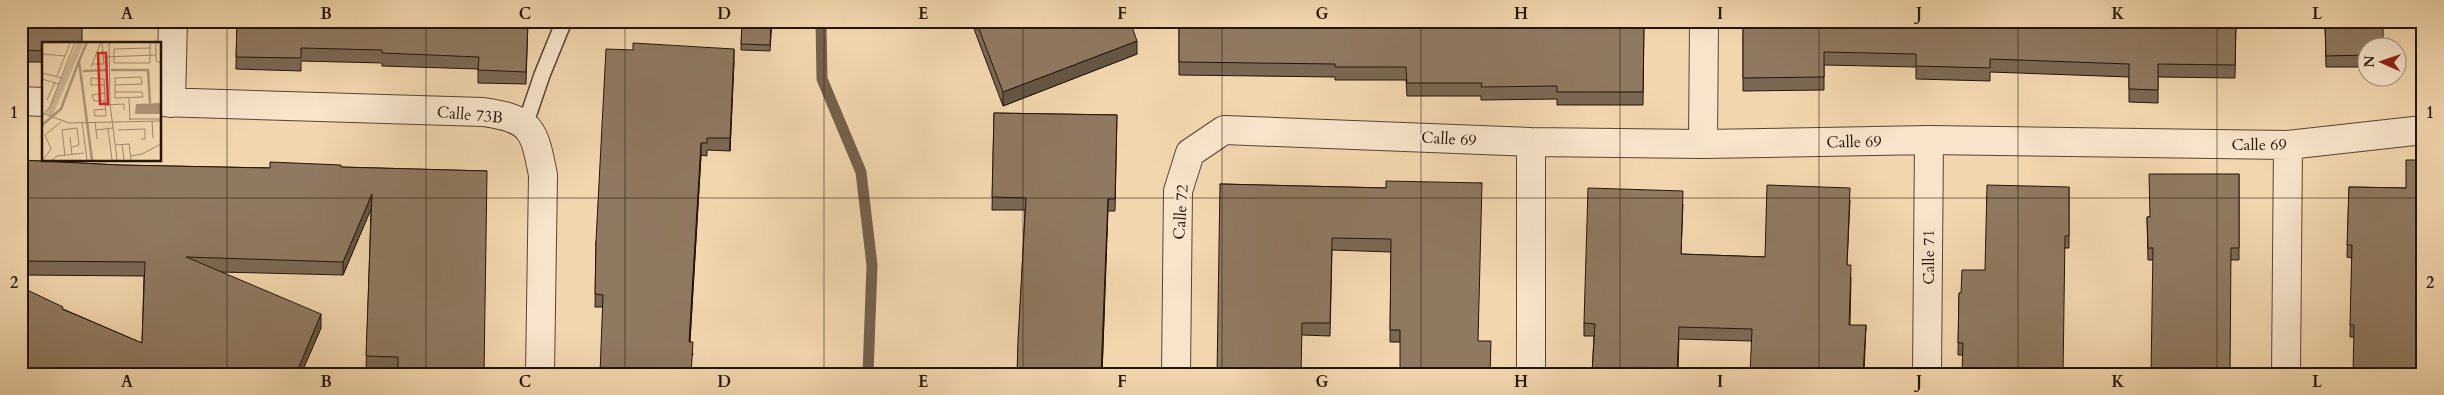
<svg xmlns="http://www.w3.org/2000/svg" width="2444" height="395" viewBox="0 0 2444 395" font-family="Cardo,serif">
<style>
.lines{fill:none;stroke-linecap:round;stroke-linejoin:round}
.stream{stroke:#75614c;stroke-width:11}
.lane-casing{stroke:#574534;stroke-width:18}
.street-casing{stroke:#574534;stroke-width:30}
.lane{stroke:#f7e4ca;stroke-width:15}
.street{stroke:#f7e4ca;stroke-width:28}
.wall{fill:#7b6853;stroke:#23150c}
.shaded-wall{fill:#645543;stroke:#23150c}
.building{fill:#8f7960;stroke:#23150c}
.grid{fill:none;stroke:#23150c;stroke-width:1;stroke-opacity:0.55}
.labels{text-anchor:middle;stroke-width:4;stroke-linejoin:round;paint-order:stroke}
.street-label{font-size:16px;fill:#23150c;stroke:#f7e4ca}
.inset-river{fill:none;stroke:#ac9477;stroke-width:2.5}
.inset-road{fill:none;stroke:#9f896d;stroke-width:1}
.view{fill:#d62828;fill-opacity:0.15;stroke:#d62828;stroke-width:2.5}
.inset-edge{fill:none;stroke:#23150c;stroke-width:2.5}
.neatline{fill:none;stroke:#23150c;stroke-width:2}
.grid-label{font-size:16px;text-anchor:middle;font-weight:bold;fill:#23150c}
</style>
<rect width="100%" height="100%" fill="#f2d6ae"/>
<filter id="stains"><feTurbulence type="fractalNoise" baseFrequency=".004" numOctaves="4"/><feColorMatrix values="0 0 0 0 .2 0 0 0 0 .09 0 0 0 0 .02 0 0 0 .5 -.17"/></filter>
<radialGradient id="worn" r=".72"><stop offset=".6" stop-color="#630" stop-opacity="0"/><stop offset="1" stop-color="#630" stop-opacity=".3"/></radialGradient>
<g class="lines">
<path class="stream" d="M821 21 822 79 861 172 872 265 868 374"/>
<defs>
<path id="lane" d="M525 125 542 75 564 21"/>
<path id="street" d="M21 101 44 102
M160 102 483 112C532 119 534 129 543 175L540 374
M171 103 173 21
M1531 142V374
M1703 144 1704 21
M1176 374 1178 191 1190 153 1224 130 1531 142 1703 144 1929 140 2288 145 2423 130
M1927 374 1929 140
M2286 374 2288 145"/>
</defs>
<use href="#lane" class="lane-casing"/>
<use href="#street" class="street-casing"/>
<use href="#lane" class="lane"/>
<use href="#street" class="street"/>
</g>
<path class="wall" d="M21 21 44 44V62H21Z
M237 21H528L526 84 478 83V69L382 66V63L301 61V71L236 69Z
M742 21H772L770 51 741 50Z
M971 21H1130L1137 54 1003 106Z
M1179 21H1644L1643 105H1557V99L1481 100V96H1407L1406 80H1335V77L1179 75Z
M1743 21H2236L2235 78 2158 77V103L2129 102V77L1990 72V81L1916 79V67L1824 65V90L1743 91Z
M2325 21 2366 48V67H2326Z
M734 61 730 151 707 150V156L701 155 690 342 693 355 602 307H595L596 241Z
M994 113 1117 115 1115 211H1108L1102 374H1017L1025 210H992Z
M21 160 119 165 270 168 341 167 487 171 398 371 366 370 371 208 343 275 219 272 321 328 301 374H21L63 309 142 343 144 276 21 275Z
M2423 160 2354 337H2350L2352 258 2347 257 2349 187 2406 188Z
M2239 174V260H2148L2147 217H2149Z
M1482 183 1400 342H1390L1391 252 1332 250 1330 336 1302 335 1220 184 1386 188Z
M2069 187V248H2065L1962 355H1958L1959 293H1961Z
M1850 200 1847 265 1851 278 1850 325 1866 338 1751 341 1679 339 1678 374H1592L1594 336H1584V323L1683 204 1681 254 1765 257Z"/>
<path class="shaded-wall" d="M1137 41V54L1003 106V92Z
M734 49V61L730 151V138Z
M701 143V155L689 355V342Z
M372 194V207L343 275V262Z
M1108 199 1102 374H1101Z
M321 314V328L301 374H296Z
M1866 325 1864 374H1863Z"/>
<path class="building" d="M21 21H82V44H44V51L21 50Z
M237 21H528L526 72 478 70 479 57 382 53V50L301 48V58L236 57Z
M742 21H771L770 45 741 44Z
M976 21H1130L1137 41 1003 92Z
M1179 21H1644L1643 92H1557V86L1481 87 1482 83H1407L1406 67H1335V64L1179 62Z
M1743 21H2236L2235 65 2158 64V90L2129 89V64L1990 59V68L1916 66V54L1824 52V77L1743 78Z
M2325 21H2383V48H2366V55L2326 56Z
M633 43 734 49 730 138H707V143H701L689 342H693L691 374H600L603 295 595 294 596 241 606 49 633 50Z
M994 113 1117 115 1115 199H1108L1101 374H1017L1018 340 1026 198 992 197Z
M21 160 119 165 270 168V162L341 165V167L487 171 484 374H398V357L366 356 372 194 343 262 186 257 321 314 296 374H21V287L63 307 62 309 142 343 145 262 21 261Z
M2406 160H2423V374H2353L2354 325H2350L2352 245H2347L2349 187 2406 188Z
M2149 174H2239V248H2231L2230 374H2151L2153 248H2148L2147 217H2150Z
M1386 181 1482 183 1478 341H1491L1490 374H1400V330H1390L1391 239 1332 238 1330 323H1302L1301 374H1217L1220 184 1386 188Z
M1767 185 1850 188 1847 265H1851L1849 325H1866L1863 374H1750L1752 329 1679 327 1677 374H1592L1595 324 1584 323 1588 188 1683 191 1681 254 1765 257Z
M1987 185 2069 187V236H2065L2063 374H1962L1963 343H1958L1959 293H1961L1962 270H1985Z"/>
<path class="grid" d="M227 21V374M426 21V374M625 21V374M824 21V374M1023 21V374M1222 21V374M1421 21V374M1620 21V374M1819 21V374M2018 21V374M2217 21V374M21 198H2423"/>
<g class="labels">
<g class="street-label">
<text transform="translate(470 114) rotate(5)" y="6">Calle 73B</text>
<text transform="translate(1449 138) rotate(3)" y="6">Calle 69</text>
<text transform="translate(1854 141) rotate(-1)" y="6">Calle 69</text>
<text x="2259" y="150">Calle 69</text>
<text transform="translate(1180 212) rotate(-86)" y="6">Calle 72</text>
<text transform="translate(1928 257) rotate(-90)" y="6">Calle 71</text>
</g>
</g>
<g transform="translate(42 42)">
<rect width="119" height="119" fill="#f2d6ae"/>
<path d="M35 0H42L10 75 4 72Z" fill="#cfb592"/>
<path d="M119 61V72H93L94 62Z" fill="#ac9477"/>
<path class="inset-river" d="M37 19 50 118M37 19 45 0M69 28H106L108 61M41 29 65 28M0 83 19 67 37 19"/>
<path class="inset-road" d="M67 0 68 62 75 118M108 0V21H72V7L108 6M114 0V19L119 21M0 12 23 14M62 15 114 13M50 22H62L60 0M49 25 59 0M0 31 20 36M15 34 28 1M0 37 17 42M62 43H49V36L62 37 64 74H53L52 68 64 67M73 43 100 42 99 35 73 36V56L101 55 100 50H73M63 51 50 53 52 59H63M87 56 88 78M5 58 13 40M63 63 82 62V68M0 71 27 81 119 79M0 74 8 65 33 0M87 77H119M110 79 111 96M40 80 45 118M53 80 55 97M66 87 70 118M54 88 71 86M76 88 103 87V97H99M28 95 30 113M80 102 82 118M73 103 87 102 89 118M23 114 20 88 35 86 37 103 30 105M89 114 100 112 119 102M1 118 9 107 3 93 19 80M10 118 15 114 42 111"/>
<path class="view" d="M56 11H64L66 62H58Z"/>
<rect width="119" height="119" class="inset-edge"/>
</g>
<rect width="2444" height="395" fill="none" stroke="#f2d6ae" stroke-width="55"/>
<g transform="translate(2382 62) rotate(272)"><circle r="24" fill="#f7e4ca" stroke="#a2917e"/>
<path d="M0-4L9 19L0 12L-9 19Z" fill="#8f2418"/>
<text y="-8" font-size="14" font-weight="bold" text-anchor="middle" fill="#23150c">N</text>
</g>
<rect x="28" y="28" width="2388" height="340" class="neatline"/>
<g class="grid-label">
<text x="127" y="19">A</text>
<text x="326" y="19">B</text>
<text x="525" y="19">C</text>
<text x="724" y="19">D</text>
<text x="923" y="19">E</text>
<text x="1122" y="19">F</text>
<text x="1322" y="19">G</text>
<text x="1521" y="19">H</text>
<text x="1720" y="19">I</text>
<text x="1919" y="19">J</text>
<text x="2118" y="19">K</text>
<text x="2317" y="19">L</text>
<text x="14" y="118">1</text>
<text x="2430" y="118">1</text>
<text x="14" y="288">2</text>
<text x="2430" y="288">2</text>
<text x="127" y="387">A</text>
<text x="326" y="387">B</text>
<text x="525" y="387">C</text>
<text x="724" y="387">D</text>
<text x="923" y="387">E</text>
<text x="1122" y="387">F</text>
<text x="1322" y="387">G</text>
<text x="1521" y="387">H</text>
<text x="1720" y="387">I</text>
<text x="1919" y="387">J</text>
<text x="2118" y="387">K</text>
<text x="2317" y="387">L</text>
</g>
<rect width="100%" height="100%" filter="url(#stains)"/>
<rect width="100%" height="100%" fill="url(#worn)"/>
</svg>
